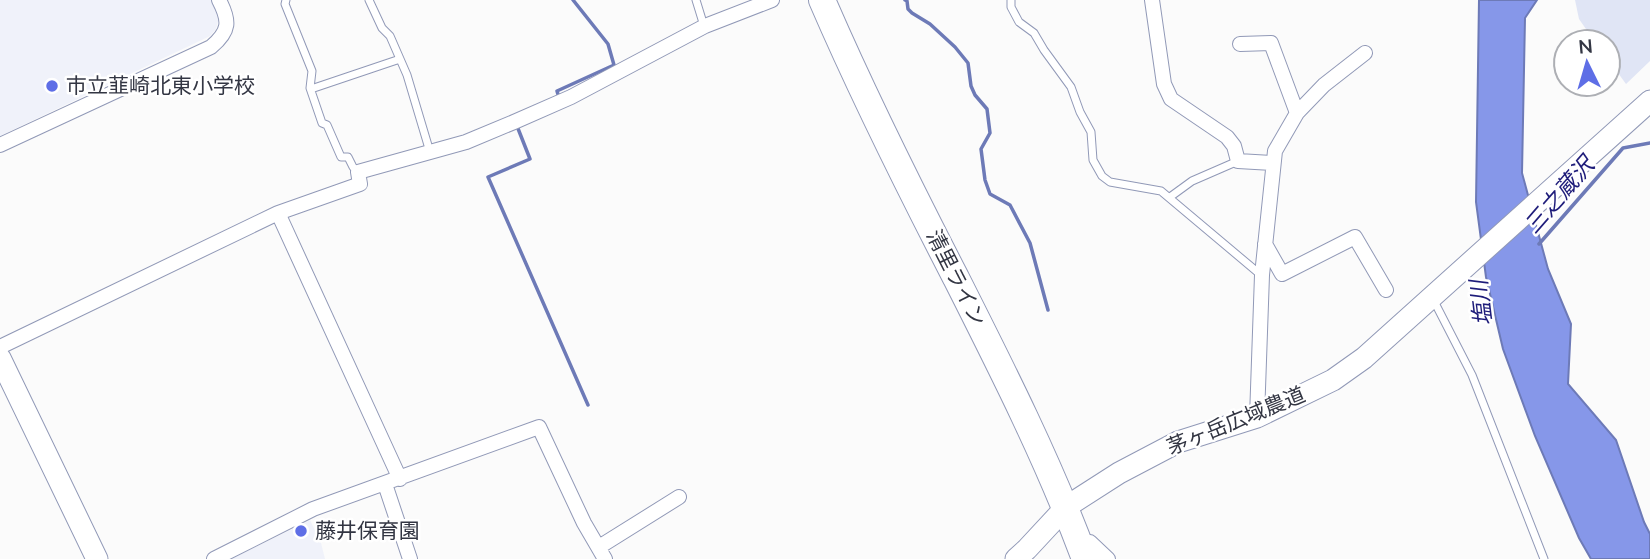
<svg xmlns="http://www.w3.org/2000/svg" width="1650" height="559" viewBox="0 0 1650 559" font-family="Mulish,'Noto Sans JP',sans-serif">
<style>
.built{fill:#f0f2fa}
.green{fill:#e0e5f5}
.water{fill:#8697e9;stroke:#6d7ab7;stroke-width:2}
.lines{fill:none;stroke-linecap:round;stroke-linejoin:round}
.stream{stroke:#6d7ab7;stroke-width:3.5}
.lane-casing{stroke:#9199b7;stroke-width:9}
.street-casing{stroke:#9199b7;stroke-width:16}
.secondary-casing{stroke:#9199b7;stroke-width:23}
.highway-casing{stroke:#9199b7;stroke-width:28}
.lane{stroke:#fff;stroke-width:7}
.street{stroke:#fff;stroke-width:14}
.secondary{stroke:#fff;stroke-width:21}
.highway{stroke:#fff;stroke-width:26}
.poi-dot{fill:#5e6ee6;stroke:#fff;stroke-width:2.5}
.labels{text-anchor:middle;stroke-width:5;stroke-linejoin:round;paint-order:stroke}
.poi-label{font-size:21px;fill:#333643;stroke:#fff;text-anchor:start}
.street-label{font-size:21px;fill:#333643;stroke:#fff}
.water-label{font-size:23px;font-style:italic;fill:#1e1c7a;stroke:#fff}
</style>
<rect width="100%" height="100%" fill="#fbfbfb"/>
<path class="built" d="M0 0H211L219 18 216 29 210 36 0 136Z
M310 520 321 543 325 559H231Z"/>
<path class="green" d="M1575 0H1650V61L1626 84 1608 59V42H1595L1579 19Z"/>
<path class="water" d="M1479 0H1537L1525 18 1522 173 1548 269 1571 324 1568 384 1616 440 1644 522 1650 534V559H1591L1579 538 1535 436 1503 349 1486 277 1476 202Z"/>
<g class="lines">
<path class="stream" d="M905 0 907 1 908 9 912 13 930 24 955 47 968 63 971 86 975 95 987 109 990 133 981 149 985 180 990 194 1010 205 1030 243 1048 310
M559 98 557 91 614 65 608 44 573 0
M519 125 517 126 530 159 488 177 588 405
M1539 244 1623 148 1650 143"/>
<defs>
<path id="lane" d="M286 0 285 4 312 71 310 88 322 123 327 125 341 157H348L353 167 358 172
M369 0 382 28 390 36 407 75 430 152
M696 0 704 26
M1011 0V7L1019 22 1034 33 1044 50 1071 87 1080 112 1091 132 1093 160 1102 176 1110 182 1161 191 1261 275
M311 89 400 59
M1170 197 1192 181 1238 161
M1434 301 1472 375 1544 559"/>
<path id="street" d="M1152 0 1164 84 1171 99 1227 137 1234 146 1238 161 1273 163
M1240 44 1271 43 1297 113
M0 145 211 47C230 31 230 21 219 0
M278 213 360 184 358 172 466 142 514 122 571 97 705 26 772 0
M1265 244 1282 274 1355 237 1386 290
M0 347 278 213 400 479
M1257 417 1262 275 1275 151 1297 113 1324 85 1365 53
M385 484 410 559
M1079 542H1090L1108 559
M599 547 679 497
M214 559 313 509 539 427 584 523 605 559"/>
<path id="secondary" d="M0 358 97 559
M1016 559 1027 549 1066 507 1119 473 1178 442 1257 417 1333 380 1364 358 1650 101"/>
<path id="highway" d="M822 0C863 95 909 187 956 278 1003 371 1049 462 1085 559"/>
</defs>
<use href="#lane" class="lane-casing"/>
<use href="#street" class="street-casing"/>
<use href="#secondary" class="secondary-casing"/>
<use href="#highway" class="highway-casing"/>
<use href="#lane" class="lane"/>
<use href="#street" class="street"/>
<use href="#secondary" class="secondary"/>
<use href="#highway" class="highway"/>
</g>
<g class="poi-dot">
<circle cx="52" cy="86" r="7"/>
<circle cx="301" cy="531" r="7"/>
</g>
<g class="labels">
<g class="poi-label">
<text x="66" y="93">市立韮崎北東小学校</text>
<text x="315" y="538">藤井保育園</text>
</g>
<g class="street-label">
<text transform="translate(956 278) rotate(63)" y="7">清里ライン</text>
<text transform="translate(1236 421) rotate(-22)" y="7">茅ヶ岳広域農道</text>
</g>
<g class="water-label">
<text transform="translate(1559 195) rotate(-49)" y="8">三之蔵沢</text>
<text transform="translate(1481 303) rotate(-97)" y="8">塩川</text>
</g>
</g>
<g transform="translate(1587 63) rotate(355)"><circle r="33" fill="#ffffff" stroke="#adafb4" stroke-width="2"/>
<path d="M0-5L12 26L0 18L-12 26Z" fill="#5e6ee6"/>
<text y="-10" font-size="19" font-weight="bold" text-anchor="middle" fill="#333643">N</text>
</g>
</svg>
